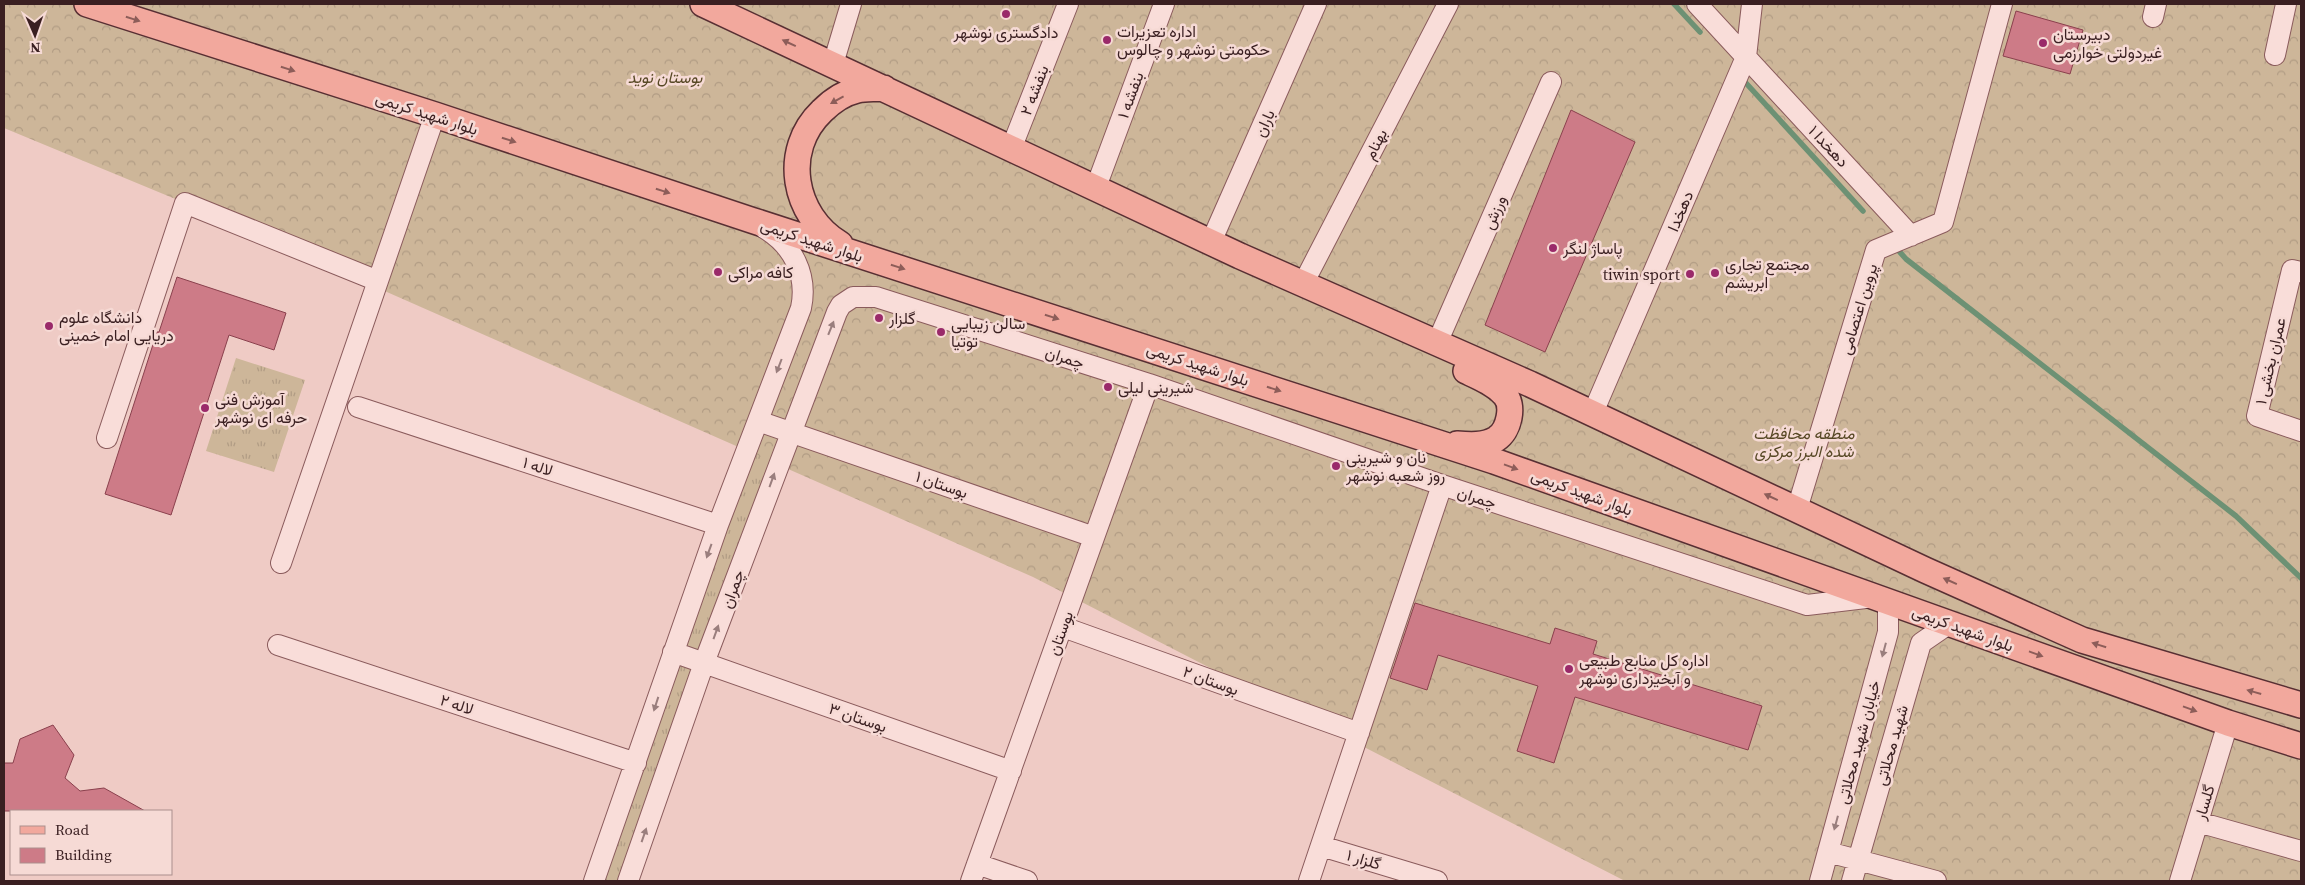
<svg xmlns="http://www.w3.org/2000/svg" width="2305" height="885" viewBox="0 0 2305 885" font-family="'Source Serif 4',Vazirmatn,serif">
<style>
.grass{fill:url(#grass-tufts)}
.forest{fill:url(#forest-crowns)}
.lines{fill:none;stroke-linecap:round;stroke-linejoin:round}
.stream{stroke:#6d9174;stroke-width:5.5}
.building{fill:#cd7b87;stroke:#8a404d}
.minor-casing{stroke:#8a5b5c;stroke-width:22}
.major-casing{stroke:#582f33;stroke-width:28}
.minor{stroke:#f9ddd9;stroke-width:20}
.major{stroke:#f2a89d;stroke-width:25}
.oneway{fill:#8d5d59}
.oneway2{fill:#9a7e7d}
.poi-dot{fill:#9a2a6a;stroke:#f6dad5;stroke-width:2}
.labels{text-anchor:middle;stroke-width:5;stroke-linejoin:round;paint-order:stroke}
.poi-label{font-size:16px;fill:#3a1f21;stroke:#f6dad5;text-anchor:start}
.park-label{font-size:16px;font-style:italic;fill:#574825;stroke:#f6dad5}
.street-label{font-size:16px;fill:#3a1f21;stroke:#f6dad5}
</style>
<defs>
<pattern id="grass-tufts" width="24" height="20" patternUnits="userSpaceOnUse" patternTransform="scale(1.25)"><rect width="24" height="20" fill="#cdb699"/><path d="M3 7l-1-3M5 7V3M7 7l1-3M15 17l-1-3M17 17v-4M19 17l1-3" fill="none" stroke="#b19c84"/></pattern>
<pattern id="forest-crowns" width="20" height="18" patternUnits="userSpaceOnUse" patternTransform="scale(1.25)"><rect width="20" height="18" fill="#cdb699"/><path d="M2 6a3 3 0 1 1 6 0M12 15a3 3 0 1 1 6 0" fill="none" stroke="#b19c84"/></pattern>
</defs>
<rect width="100%" height="100%" fill="#efcbc5"/>
<path class="grass" d="M236 358 305 380 274 472 206 451Z
M758 423 786 432 704 661 674 651Z
M674 654 701 664 626 881H596Z"/>
<path class="forest" d="M4 4H2301V881H1625L1033 577 185 203 4 128Z"/>
<g class="lines">
<path class="stream" d="M1674 4 1700 32
M1745 82 1863 211
M1898 250 1906 259 2236 516 2301 578"/>
</g>
<path class="building" d="M2016 11 2083 30 2070 74 2003 56Z
M1571 110 1635 142 1545 352 1485 325Z
M177 277 286 313 274 350 229 335 171 515 105 494 157 332H159Z
M1415 603 1550 644 1555 628 1597 641 1593 654 1762 706 1748 750 1575 697 1554 763 1517 751 1538 686 1438 655 1427 690 1390 678Z
M53 725 74 755 65 778 80 791 104 788 145 811H4V763H13L20 739Z"/>
<g class="lines">
<defs>
<path id="minor" d="M1697 4 1911 236
M2153 17 2156 4
M2275 55 2286 4
M833 64 851 4
M1011 149 1068 4
M1096 187 1164 4
M1211 242 1316 4
M2301 272 2292 270 2257 416 2301 431
M1303 284 1448 4
M1437 343 1551 82
M358 407 718 525
M1592 415 1746 57 1752 4
M758 421 1094 537
M107 438 185 203 378 281
M1797 509 1876 250 1943 222 2002 4
M281 563 435 115
M1063 627 1359 733
M278 645 636 763
M673 652 1011 771
M2198 822 2301 851
M1321 846 1437 881
M1828 852 1936 881
M977 864 1027 881
M594 881 718 525 801 308C808 275 793 245 764 228
M628 881 704 663 837 312 841 305 853 297H876L1149 384 1442 485 1807 605 1874 597
M971 881 1149 384
M1309 881 1442 485
M1820 881 1888 632V602
M1852 881 1921 643 1950 623
M2180 881 2228 723"/>
<path id="major" d="M87 4 435 115 751 220 1494 461 2228 723 2301 746
M703 4 1240 256 1530 384 1925 570 2082 640 2301 705
M840 244C793 216 781 150 822 111 831 102 844 93 857 90 865 88 875 89 884 88
M1457 444C1470 445 1484 446 1496 439 1509 431 1515 405 1504 394 1494 383 1479 377 1466 371"/>
</defs>
<use href="#minor" class="minor-casing"/>
<use href="#major" class="major-casing"/>
<use href="#minor" class="minor"/>
<use href="#major" class="major"/>
</g>
<defs><path id="oneway-solid" d="M-6-.8H1V-3.2L6.5 0L1 3.2V.8H-6Z" transform="scale(1.25)"/></defs>
<g class="oneway">
<use href="#oneway-solid" transform="translate(133 19) rotate(18)"/>
<use href="#oneway-solid" transform="translate(789 43) rotate(-155)"/>
<use href="#oneway-solid" transform="translate(288 69) rotate(18)"/>
<use href="#oneway-solid" transform="translate(837 100) rotate(151)"/>
<use href="#oneway-solid" transform="translate(509 140) rotate(18)"/>
<use href="#oneway-solid" transform="translate(663 191) rotate(18)"/>
<use href="#oneway-solid" transform="translate(898 267) rotate(18)"/>
<use href="#oneway-solid" transform="translate(1052 317) rotate(18)"/>
<use href="#oneway-solid" transform="translate(1274 389) rotate(18)"/>
<use href="#oneway-solid" transform="translate(1511 467) rotate(20)"/>
<use href="#oneway-solid" transform="translate(1771 497) rotate(-155)"/>
<use href="#oneway-solid" transform="translate(1950 581) rotate(-156)"/>
<use href="#oneway-solid" transform="translate(2099 645) rotate(-163)"/>
<use href="#oneway-solid" transform="translate(2036 654) rotate(20)"/>
<use href="#oneway-solid" transform="translate(2254 692) rotate(-164)"/>
<use href="#oneway-solid" transform="translate(2190 709) rotate(20)"/>
</g>
<g class="oneway2">
<use href="#oneway-solid" transform="translate(831 328) rotate(-68)"/>
<use href="#oneway-solid" transform="translate(779 366) rotate(111)"/>
<use href="#oneway-solid" transform="translate(772 480) rotate(-70)"/>
<use href="#oneway-solid" transform="translate(709 551) rotate(110)"/>
<use href="#oneway-solid" transform="translate(716 632) rotate(-70)"/>
<use href="#oneway-solid" transform="translate(1884 650) rotate(105)"/>
<use href="#oneway-solid" transform="translate(656 704) rotate(108)"/>
<use href="#oneway-solid" transform="translate(1836 823) rotate(105)"/>
<use href="#oneway-solid" transform="translate(644 835) rotate(-71)"/>
</g>
<g class="poi-dot">
<circle cx="1006" cy="14" r="5"/>
<circle cx="1107" cy="40" r="5"/>
<circle cx="2043" cy="43" r="5"/>
<circle cx="1553" cy="248" r="5"/>
<circle cx="718" cy="272" r="5"/>
<circle cx="1715" cy="273" r="5"/>
<circle cx="1690" cy="274" r="5"/>
<circle cx="879" cy="318" r="5"/>
<circle cx="49" cy="326" r="5"/>
<circle cx="941" cy="332" r="5"/>
<circle cx="1108" cy="387" r="5"/>
<circle cx="205" cy="408" r="5"/>
<circle cx="1336" cy="466" r="5"/>
<circle cx="1569" cy="669" r="5"/>
</g>
<g class="labels">
<g class="poi-label">
<text x="1117" y="37">اداره تعزیرات<tspan x="1117" dy="18">حکومتی نوشهر و چالوس</tspan></text>
<text x="1006" y="38" text-anchor="middle">دادگستری نوشهر</text>
<text x="2053" y="40">دبیرستان<tspan x="2053" dy="18">غیردولتی خوارزمی</tspan></text>
<text x="1563" y="254">پاساژ لنگر</text>
<text x="1725" y="270">مجتمع تجاری<tspan x="1725" dy="18">ابریشم</tspan></text>
<text x="728" y="278">کافه مراکی</text>
<text x="1680" y="280" text-anchor="end">tiwin sport</text>
<text x="59" y="323">دانشگاه علوم<tspan x="59" dy="18">دریایی امام خمینی</tspan></text>
<text x="889" y="324">گلزار</text>
<text x="951" y="329">سالن زیبایی<tspan x="951" dy="18">توتیا</tspan></text>
<text x="1118" y="393">شیرینی لیلی</text>
<text x="215" y="405">آموزش فنی<tspan x="215" dy="18">حرفه ای نوشهر</tspan></text>
<text x="1346" y="463">نان و شیرینی<tspan x="1346" dy="18">روز شعبه نوشهر</tspan></text>
<text x="1579" y="666">اداره كل منابع طبيعی<tspan x="1579" dy="18">و آبخيزداری نوشهر</tspan></text>
</g>
<g class="park-label">
<text x="665" y="83">بوستان نوید</text>
<text x="1804" y="439">منطقه محافظت<tspan x="1804" dy="18">شده البرز مرکزی</tspan></text>
</g>
<g class="street-label">
<text transform="translate(1034 90) rotate(-69)" y="6">بنفشه ۲</text>
<text transform="translate(1130 95) rotate(-70)" y="6">بنفشه ۱</text>
<text transform="translate(427 113) rotate(18)" y="6">بلوار شهید کریمی</text>
<text transform="translate(1264 123) rotate(-66)" y="6">باران</text>
<text transform="translate(1375 144) rotate(-63)" y="6">بهنام</text>
<text transform="translate(1829 146) rotate(47)" y="6">دهخدا ۱</text>
<text transform="translate(1680 211) rotate(-67)" y="6">دهخدا</text>
<text transform="translate(1494 212) rotate(-66)" y="6">ورزش</text>
<text transform="translate(812 240) rotate(18)" y="6">بلوار شهید کریمی</text>
<text transform="translate(1858 309) rotate(-73)" y="6">پروین اعتصامی</text>
<text transform="translate(1065 357) rotate(18)" y="6">چمران</text>
<text transform="translate(2270 361) rotate(-77)" y="6">عمران بخشی ۱</text>
<text transform="translate(1198 364) rotate(18)" y="6">بلوار شهید کریمی</text>
<text transform="translate(538 466) rotate(18)" y="6">لاله ۱</text>
<text transform="translate(942 484) rotate(19)" y="6">بوستان ۱</text>
<text transform="translate(1582 492) rotate(20)" y="6">بلوار شهید کریمی</text>
<text transform="translate(1477 497) rotate(18)" y="6">چمران</text>
<text transform="translate(732 589) rotate(-70)" y="6">چمران</text>
<text transform="translate(1963 628) rotate(20)" y="6">بلوار شهید کریمی</text>
<text transform="translate(1060 633) rotate(-70)" y="6">بوستان</text>
<text transform="translate(1211 680) rotate(20)" y="6">بوستان ۲</text>
<text transform="translate(457 704) rotate(18)" y="6">لاله ۲</text>
<text transform="translate(858 717) rotate(19)" y="6">بوستان ۳</text>
<text transform="translate(1858 742) rotate(-75)" y="6">خیابان شهید محلاتی</text>
<text transform="translate(1891 745) rotate(-74)" y="6">شهید محلاتی</text>
<text transform="translate(2204 802) rotate(-73)" y="6">گلسار</text>
<text transform="translate(1364 859) rotate(17)" y="6">گلزار ۱</text>
</g>
</g>
<rect width="2305" height="885" fill="none" stroke="#3a1f21" stroke-width="10"/>
<rect x="10" y="810" width="162" height="65" fill="#f6dad5" stroke="#ab8f8d"/>
<rect x="20" y="826" width="25" height="8" fill="#f2a89d" stroke="#ab8f8d"/>
<text x="55" y="835" font-size="15" fill="#3a1f21">Road</text>
<rect x="20" y="848" width="25" height="15" fill="#cd7b87" stroke="#ab8f8d"/>
<text x="55" y="860" font-size="15" fill="#3a1f21">Building</text>
<g transform="translate(35 35) rotate(178)" stroke="#f6dad5" stroke-width="4" paint-order="stroke">
<path d="M0-4L9 19L0 12L-9 19Z" fill="#3a1f21"/>
<text y="-8" font-size="14" font-weight="bold" text-anchor="middle" fill="#3a1f21">N</text>
</g>
</svg>
